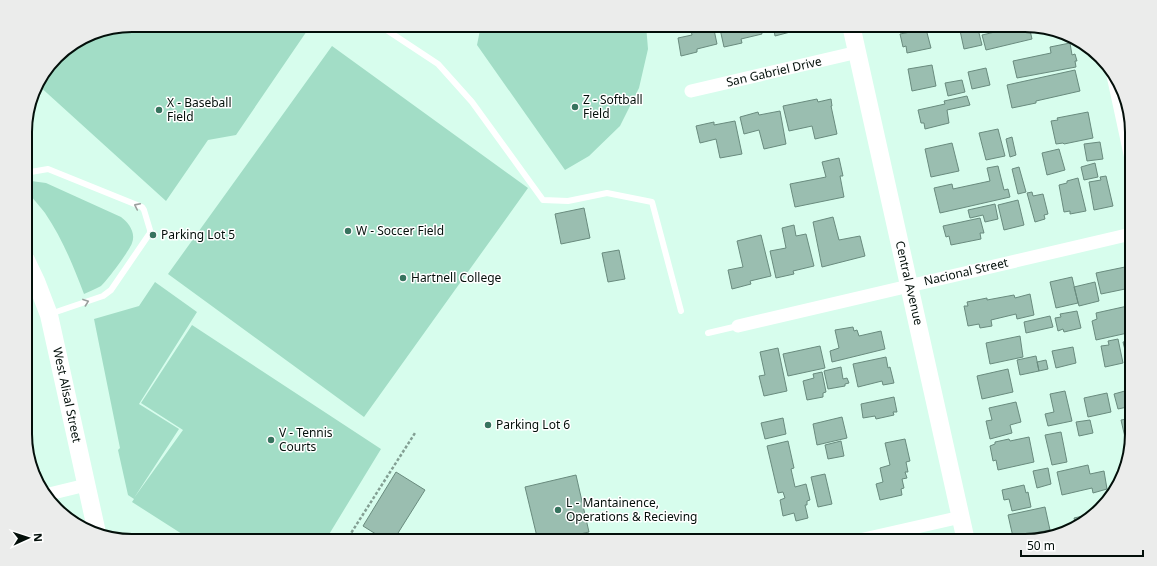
<svg xmlns="http://www.w3.org/2000/svg" width="1157" height="566" viewBox="0 0 1157 566" font-family="'Noto Sans',sans-serif">
<style>
.green{fill:#a2ddc6}
.building{fill:#9abeb0;stroke:#698b7e}
.lines{fill:none;stroke-linecap:round;stroke-linejoin:round}
.path{stroke:#839f93;stroke-width:2.5;stroke-dasharray:3 2;stroke-linecap:butt}
.lane{stroke:#fff;stroke-width:6}
.street{stroke:#fff;stroke-width:13}
.secondary{stroke:#fff;stroke-width:18}
.oneway{stroke:#9a9f9d}
.poi-dot{fill:#37735e;stroke:#fff;stroke-width:1.5}
.labels{text-anchor:middle;stroke-width:3;stroke-linejoin:round;paint-order:stroke}
.street-label{font-size:12px;fill:#030f0a;stroke:#fff}
.poi-label{font-size:12px;fill:#030f0a;stroke:#fff;text-anchor:start}
.rim{fill:none;stroke:#030f0a;stroke-width:2}
</style>
<rect width="100%" height="100%" fill="#d7fded"/>
<path class="green" d="M132 25H311L236 135 208 140 166 201 37 84 61 52 92 33Z
M481 25H646L648 49 639 88 620 126 589 156 565 170 477 45Z
M332 46 528 188 364 417 168 274Z
M31 181 46 183 121 217C129 223 136 233 132 243 130 250 106 282 101 286 96 289 90 291 84 294 73 265 62 238 45 213 40 206 25 191 25 183Z
M155 282 197 312 139 404 179 429 134 498 183 430 141 403 192 325 381 449 325 541H193L132 502 134 499 128 495 118 450 120 448 94 319 139 306Z"/>
<path class="building" d="M690 25H713L717 44 697 49V52L681 56 678 38 692 35Z
M736 25H760L762 34 741 39 742 43 724 47 720 29Z
M773 25H807L793 28 794 31 775 36Z
M977 25 982 45 964 49 959 26Z
M1025 25 1029 26 1032 39 986 50 982 35Z
M926 29 931 48 907 53 906 46 903 47 900 34Z
M1070 43 1072 55 1075 54 1077 61H1075L1076 67 1017 78 1013 61 1051 53 1050 47Z
M932 65 936 86 912 91 908 69Z
M986 68 990 85 972 89 968 72Z
M1075 70 1080 91 1036 101V103L1012 108 1007 85Z
M962 80 965 92 948 96 945 83Z
M967 96 970 105 947 110 949 123 925 129 924 123H921L918 110 945 104 944 101Z
M817 99 818 102 831 99 832 106H831L837 134 815 139 812 126 789 131 783 106Z
M780 111 786 144 764 149 759 130 744 134 740 117 758 112 759 115Z
M1088 112 1093 138 1064 144 1063 143 1056 144 1051 121 1058 120 1057 118Z
M735 121 742 154 720 158 716 139 700 143 696 126 714 122V125Z
M998 129 1005 156 986 160 979 133Z
M1012 137 1016 155 1010 157 1006 139Z
M1100 142 1103 159 1087 161 1084 144Z
M952 143 959 171 931 177 925 149Z
M1059 149 1065 170 1047 175 1042 153Z
M839 158 843 176H840L844 197 795 207 790 184 826 177 822 162Z
M1095 163 1098 177 1084 180 1081 167Z
M998 166 1004 190 1008 189 1010 197 940 213 934 188 952 184 953 189 990 181 987 168Z
M1019 167 1026 192 1018 194 1012 169Z
M1106 176 1113 206 1094 210 1089 182 1101 180 1100 177Z
M1078 178 1086 211 1070 214V211L1064 212 1059 185 1067 183V181Z
M1032 192 1033 196 1043 194 1048 214 1044 215 1045 219 1035 222 1027 193Z
M1018 200 1024 225 1004 230 998 205Z
M995 204 998 219 985 222 983 215 970 218 968 210Z
M584 208 590 238 561 244 555 214Z
M833 217 839 240 860 236 865 256 822 267 813 222Z
M980 218 984 233H980L981 239 951 245 949 236 946 237 943 226Z
M794 225 796 236 806 234 814 266 793 271 794 274 776 278 770 251 786 248 782 228Z
M761 235 771 276 750 281 751 284 732 289 728 270 743 267 737 241Z
M619 250 625 279 608 282 602 253Z
M1125 267 1130 288 1101 294 1096 273Z
M1072 277 1078 303 1056 308 1050 282Z
M1095 282 1099 301 1079 306 1074 287Z
M1030 294 1034 315 1017 319 1016 314 991 320 992 326 980 328 979 324 968 326 964 306H968L967 302 987 298V300L1014 295 1015 298Z
M1132 305V332L1096 340 1092 321 1097 319 1096 313Z
M1077 311 1081 328 1064 332 1063 329 1058 331 1055 318 1061 317 1060 314Z
M1050 316 1053 327 1026 333 1024 322Z
M853 327 854 331 857 330 859 336 881 331 885 349 832 362 830 351 839 348 835 330Z
M1020 336 1023 357 990 364 986 343Z
M1131 336H1132V361L1128 362 1123 342 1132 340Z
M1118 339 1123 363 1105 367 1101 346 1109 345 1108 341Z
M820 346 825 368 788 376 783 354Z
M1073 347 1076 363 1056 368 1052 351Z
M778 348 787 391 764 396 759 376 765 375 760 352Z
M1036 356 1039 371 1020 375 1017 360Z
M886 357 888 368 890 367 894 383 883 385 882 381 858 387 853 364Z
M1046 360 1048 369 1039 371 1037 362Z
M841 367 843 379 847 378 849 383 845 384V386L828 389 824 371Z
M1008 369 1013 392 982 399 977 376Z
M822 372 826 392 823 393V397L807 400 803 381 814 378 813 374Z
M1132 389V406L1118 409 1114 394Z
M1065 391 1072 421 1048 426 1045 414 1054 412 1050 394Z
M1107 393 1111 412 1088 417 1084 398Z
M894 397 897 412H893L894 415 876 419 875 416 863 418 861 404Z
M1016 402 1021 422 1010 425 1012 433 990 439 986 421 992 420 989 408Z
M842 417 847 438 817 445 813 424Z
M783 418 786 434 765 439 761 423Z
M1132 418V434L1129 446H1127L1121 420Z
M1090 420 1093 433 1079 436 1076 422Z
M1061 432 1067 462 1052 465 1045 435Z
M1029 437 1034 462 998 470 996 460 993 461 990 446 995 444V442L1009 439 1010 441Z
M30 438 35 460H31L26 448V439Z
M905 439 910 461 906 462 908 472H905L907 478 902 479 904 488 901 489 902 495 880 500 876 484 883 482 880 468 890 465 885 443Z
M788 441 794 468 791 469 795 487 806 484 810 500 807 501V505H805L808 518 796 521 794 513 783 516 780 500 785 498 783 492 778 493 767 446Z
M841 441 844 456 828 459 825 445Z
M1088 465 1090 474 1104 471 1107 489 1093 493 1092 488 1062 495 1057 472Z
M1048 468 1051 484 1037 488 1033 471Z
M396 472 425 490 393 541H387L363 526Z
M825 474 832 504 818 507 811 477Z
M576 475 589 532 549 541H538L525 487Z
M1024 485 1026 493 1028 492 1031 507 1012 511 1009 499 1004 500 1002 490Z
M1045 507 1050 530 1013 537 1008 515Z
M1092 514 1084 523 1076 526 1074 518Z"/>
<g class="lines">
<path class="path" d="M346 541 415 433"/>
<path class="lane" d="M379 25 438 64 472 102 543 200 568 201 607 193 652 202 681 311
M25 173 48 169 142 207 144 210 150 230V233L111 290 103 296 50 314
M708 333 738 326
M126 540 136 537 144 541"/>
<path class="street" d="M1112 71 1131 159
M691 91 858 52
M738 326 1131 234
M45 495 86 485
M855 541 961 517"/>
<path class="secondary" d="M851 25 966 541
M26 260 36 281 49 315 97 533"/>
</g>
<defs><path id="oneway-chevron" d="M-2-3.5L2.5 0L-2 3.5" fill="none" stroke-width="1.6" stroke-linecap="round" stroke-linejoin="round"/></defs>
<g class="oneway">
<use href="#oneway-chevron" transform="translate(137 206) rotate(-154)"/>
<use href="#oneway-chevron" transform="translate(86 302) rotate(-20)"/>
</g>
<g class="poi-dot">
<circle cx="575" cy="107" r="4"/>
<circle cx="159" cy="110" r="4"/>
<circle cx="348" cy="231" r="4"/>
<circle cx="153" cy="235" r="4"/>
<circle cx="403" cy="278" r="4"/>
<circle cx="488" cy="425" r="4"/>
<circle cx="271" cy="440" r="4"/>
<circle cx="558" cy="510" r="4"/>
</g>
<g class="labels">
<g class="street-label">
<text transform="translate(774 72) rotate(-13)" y="4">San Gabriel Drive</text>
<text transform="translate(966 272) rotate(-13)" y="4">Nacional Street</text>
<text transform="translate(909 283) rotate(77)" y="4">Central Avenue</text>
<text transform="translate(67 395) rotate(78)" y="4">West Alisal Street</text>
</g>
<g class="poi-label">
<text x="583" y="104">Z - Softball<tspan x="583" dy="14">Field</tspan></text>
<text x="167" y="107">X - Baseball<tspan x="167" dy="14">Field</tspan></text>
<text x="356" y="235">W - Soccer Field</text>
<text x="161" y="239">Parking Lot 5</text>
<text x="411" y="282">Hartnell College</text>
<text x="496" y="429">Parking Lot 6</text>
<text x="279" y="437">V - Tennis<tspan x="279" dy="14">Courts</tspan></text>
<text x="566" y="507">L - Mantainence,<tspan x="566" dy="14">Operations &amp; Recieving</tspan></text>
</g>
</g>
<path d="M0 0H1157V566H0ZM132 32H1025A100 100 0 0 1 1125 132V434A100 100 0 0 1 1025 534H132A100 100 0 0 1 32 434V132A100 100 0 0 1 132 32Z" fill="#ebeceb" fill-rule="evenodd"/>
<path class="rim" d="M132 32H1025A100 100 0 0 1 1125 132V434A100 100 0 0 1 1025 534H132A100 100 0 0 1 32 434V132A100 100 0 0 1 132 32Z"/>
<g transform="translate(28 538) rotate(87)" stroke="#ffffff" stroke-width="3" paint-order="stroke">
<path d="M0-3L7 15L0 10L-7 15Z" fill="#030f0a"/>
<text y="-6" font-size="11" font-weight="bold" text-anchor="middle" fill="#030f0a">N</text>
</g>
<path d="M1021 550v6h122v-6" fill="none" stroke="#030f0a" stroke-width="2"/>
<text x="1027" y="550" font-size="12" fill="#030f0a" stroke="#ffffff" stroke-width="3" paint-order="stroke">50 m</text>
</svg>
